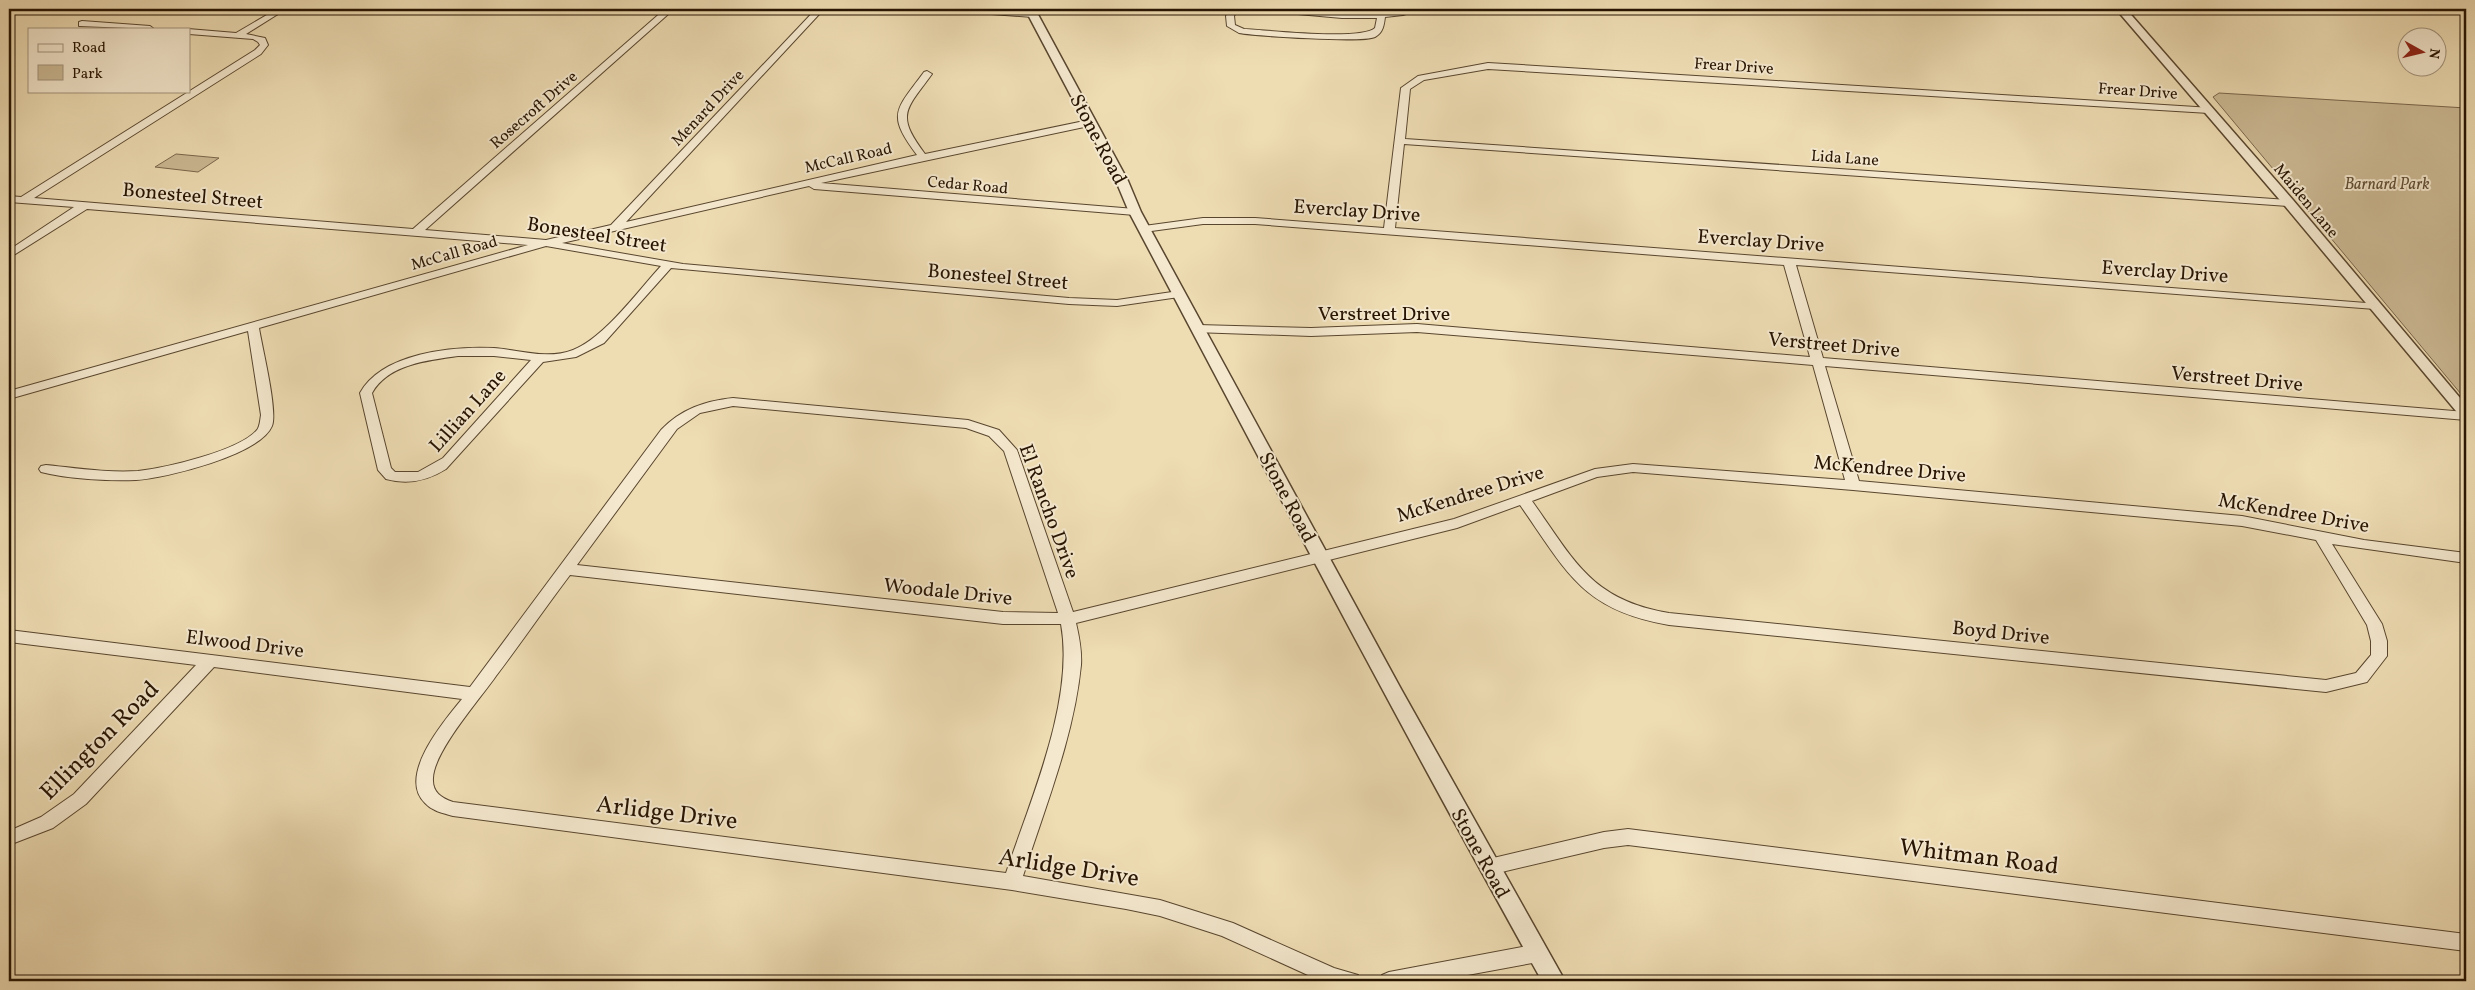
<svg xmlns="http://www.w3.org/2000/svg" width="2475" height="990" viewBox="0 0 2475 990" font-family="Vollkorn,serif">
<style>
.green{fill:#ccba95;stroke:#7a674c}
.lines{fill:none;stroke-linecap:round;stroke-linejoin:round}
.minor-casing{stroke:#59462e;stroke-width:2}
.tertiary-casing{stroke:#59462e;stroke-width:3}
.minor{fill:#f4e8ce;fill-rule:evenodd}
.tertiary{fill:#f4e8ce;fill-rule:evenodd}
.labels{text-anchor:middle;stroke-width:4;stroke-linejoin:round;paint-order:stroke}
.far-street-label{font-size:16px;fill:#271402;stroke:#f4e8ce}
.far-park-label{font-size:16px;font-style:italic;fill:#614e35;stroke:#f4e8ce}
.street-label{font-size:20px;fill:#271402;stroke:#f4e8ce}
.near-street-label{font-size:24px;fill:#271402;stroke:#f4e8ce}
</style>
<rect width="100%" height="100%" fill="#eedcb3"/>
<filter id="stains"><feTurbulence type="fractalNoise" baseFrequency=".004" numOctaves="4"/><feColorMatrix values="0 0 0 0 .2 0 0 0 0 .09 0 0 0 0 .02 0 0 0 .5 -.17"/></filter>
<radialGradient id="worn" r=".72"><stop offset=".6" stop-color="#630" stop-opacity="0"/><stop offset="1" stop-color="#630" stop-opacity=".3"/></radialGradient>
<path class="green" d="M2219 93 2466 108V400L2213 97Z
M176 154 219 158 198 172 155 167Z"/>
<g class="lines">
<defs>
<path id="minor" d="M277 9H286L246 34 265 38 268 45 261 54 34 198 413 229 665 9H674L425 230 546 240 611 225 816 9H824L626 222 917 155C886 114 896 110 924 72L927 71 932 74C906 110 895 114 925 154L1089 120 1094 123 1089 126 821 183 1135 209 1140 212 1135 215 814 189 809 186 562 243 683 264 1069 298 1117 300 1179 291 1185 294 1179 297 1117 306 1069 304 671 268 604 343 576 357 543 362 446 469C427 481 408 485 386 479L378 470 360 393C382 353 452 346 494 348 520 350 547 360 573 350 604 338 638 291 661 266L546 246 259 328C262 347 278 411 272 426 260 455 166 478 136 480 108 481 68 479 41 472L39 469 41 466 46 465C76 468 107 473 138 471 166 468 239 451 257 430 260 426 260 420 261 415L248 331 9 399V391L528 245 87 209 9 258V250L74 207 9 202V196L21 197 255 50 260 45 258 42 253 39 189 34 188 29 236 33ZM458 356H494L531 360 443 458 418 472H395L391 468 372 393C388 364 429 360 458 356Z
M423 9H531L527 11 494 14 427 11Z
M948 9 1033 11 1037 14 1033 17 952 11Z
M1230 9H1238L1234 16 1235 25 1244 29C1267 30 1360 41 1375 28L1377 18H1342L1264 11 1260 9 1364 13 1420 9 1403 15 1385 17C1384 25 1383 33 1375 37 1363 43 1256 36 1239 33L1227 26 1226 16Z
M82 21 150 26 154 29 79 26V22Z
M1488 63 2212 108V112L2209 113 1488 69 1424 80 1410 89 1405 139 2289 200 2294 203 2289 206 1404 144 1395 228 2379 304 2381 306 2375 309 1796 265 1823 358 2466 412V420L1825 366 1859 481 2242 516 2364 540 2466 553V563L2332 544 2382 624 2387 641V656L2367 682 2326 692 1669 625C1582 610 1567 572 1520 505L1457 528 1076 623C1079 636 1082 651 1081 665 1074 737 1045 807 1023 876L1160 900 1233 923 1334 968 1358 975 1360 981H1321L1222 936 1160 916 1126 909 1012 890 453 816C443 813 432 811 425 803 397 776 444 721 462 699L214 667 86 804 53 828 9 845V831L41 817 74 794 196 665 9 642V630L470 687 661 430C681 409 705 401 733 398L968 420 999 430 1017 450 1073 612 1454 519 1595 469 1633 464 1845 480 1813 365 1417 332 1311 336 1194 332 1192 329 1194 326 1198 325 1311 328 1417 324 1810 357 1784 265 1255 224H1203L1144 232 1139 229 1144 226 1203 218H1255L1384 228 1401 88 1418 76ZM733 406 966 428 989 436 1004 451 1058 613 1003 612 577 565 677 429 700 413ZM1633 472 1853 490 2242 526 2316 540 2367 625 2371 641V655L2356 673 2326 680 1669 613C1591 600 1574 560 1532 501L1597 477ZM570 575 1003 624H1061C1075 700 1030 801 1006 873L453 802C441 798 432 792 433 778 434 751 480 699 496 676 521 643 545 608 570 575Z
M1628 829 2466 934V951L1628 845 1604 848 1489 875 1483 873 1480 867 1483 861 1489 859 1604 832Z
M1538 944 1545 947 1547 953 1545 959 1538 962 1435 981H1379L1382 975 1389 972Z"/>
<path id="tertiary" d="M1025 9H1035L1128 181 1141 212 1401 689 1565 981H1542C1400 727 1265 469 1129 212L1116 181Z
M2116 9H2126L2293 200 2466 405V419L2461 417 2285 206Z"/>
</defs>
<use href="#minor" class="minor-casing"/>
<use href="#tertiary" class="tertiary-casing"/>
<use href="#minor" class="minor"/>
<use href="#tertiary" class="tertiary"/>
</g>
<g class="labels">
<g class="far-street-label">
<text transform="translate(1734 65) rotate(4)" y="6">Frear Drive</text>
<text transform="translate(2138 90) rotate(4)" y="6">Frear Drive</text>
<text transform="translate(707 107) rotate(-47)" y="6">Menard Drive</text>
<text transform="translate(533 109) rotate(-41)" y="6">Rosecroft Drive</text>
<text transform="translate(848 157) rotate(-13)" y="6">McCall Road</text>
<text transform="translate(1845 157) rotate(4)" y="6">Lida Lane</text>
<text transform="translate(968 184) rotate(5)" y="6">Cedar Road</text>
<text transform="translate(2307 200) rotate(50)" y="6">Maiden Lane</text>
<text transform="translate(454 252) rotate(-16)" y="6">McCall Road</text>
</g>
<g class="far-park-label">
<text x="2387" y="189">Barnard Park</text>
</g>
<g class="street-label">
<text transform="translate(1099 139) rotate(62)" y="7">Stone Road</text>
<text transform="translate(193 195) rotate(5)" y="7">Bonesteel Street</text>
<text transform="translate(1357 210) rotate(4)" y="7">Everclay Drive</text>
<text transform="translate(597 234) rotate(9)" y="7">Bonesteel Street</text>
<text transform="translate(1761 240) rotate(4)" y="7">Everclay Drive</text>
<text transform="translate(2165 271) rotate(4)" y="7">Everclay Drive</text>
<text transform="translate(998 276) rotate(5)" y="7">Bonesteel Street</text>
<text x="1384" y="320">Verstreet Drive</text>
<text transform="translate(1834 344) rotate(5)" y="7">Verstreet Drive</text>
<text transform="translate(2237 378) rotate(5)" y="7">Verstreet Drive</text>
<text transform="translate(467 410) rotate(-48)" y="7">Lillian Lane</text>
<text transform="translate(1890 468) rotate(5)" y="7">McKendree Drive</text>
<text transform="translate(1470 493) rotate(-17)" y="7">McKendree Drive</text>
<text transform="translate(1288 497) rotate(62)" y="7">Stone Road</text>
<text transform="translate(1050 511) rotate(70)" y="7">El Rancho Drive</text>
<text transform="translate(2294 512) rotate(10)" y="7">McKendree Drive</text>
<text transform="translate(948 591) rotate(6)" y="7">Woodale Drive</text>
<text transform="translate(2001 632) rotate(6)" y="7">Boyd Drive</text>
<text transform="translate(245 643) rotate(7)" y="7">Elwood Drive</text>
<text transform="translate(1481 853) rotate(61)" y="7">Stone Road</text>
</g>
<g class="near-street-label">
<text transform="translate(99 740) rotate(-45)" y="8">Ellington Road</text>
<text transform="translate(667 812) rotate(7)" y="8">Arlidge Drive</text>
<text transform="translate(1979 856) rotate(7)" y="8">Whitman Road</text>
<text transform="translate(1069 867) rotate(9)" y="8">Arlidge Drive</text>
</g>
</g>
<rect width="2475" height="990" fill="none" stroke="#eedcb3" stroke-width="30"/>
<rect x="10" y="10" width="2455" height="970" fill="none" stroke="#271402" stroke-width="2.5"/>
<rect x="15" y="15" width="2445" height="960" fill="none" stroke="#271402"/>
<rect x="28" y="28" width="162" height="65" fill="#f4e8ce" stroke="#a2937c"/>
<rect x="38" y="44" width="25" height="8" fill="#f4e8ce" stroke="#a2937c"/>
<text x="72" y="52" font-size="15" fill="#271402">Road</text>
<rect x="38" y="65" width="25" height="15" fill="#ccba95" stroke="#a2937c"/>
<text x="72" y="78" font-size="15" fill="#271402">Park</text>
<g transform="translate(2422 52) rotate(98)"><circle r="24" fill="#f4e8ce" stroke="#a2937c"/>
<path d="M0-4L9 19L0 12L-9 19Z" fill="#8f2418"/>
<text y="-8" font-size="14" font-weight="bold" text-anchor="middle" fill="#271402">N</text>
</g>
<rect width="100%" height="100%" filter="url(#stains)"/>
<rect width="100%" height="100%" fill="url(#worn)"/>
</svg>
